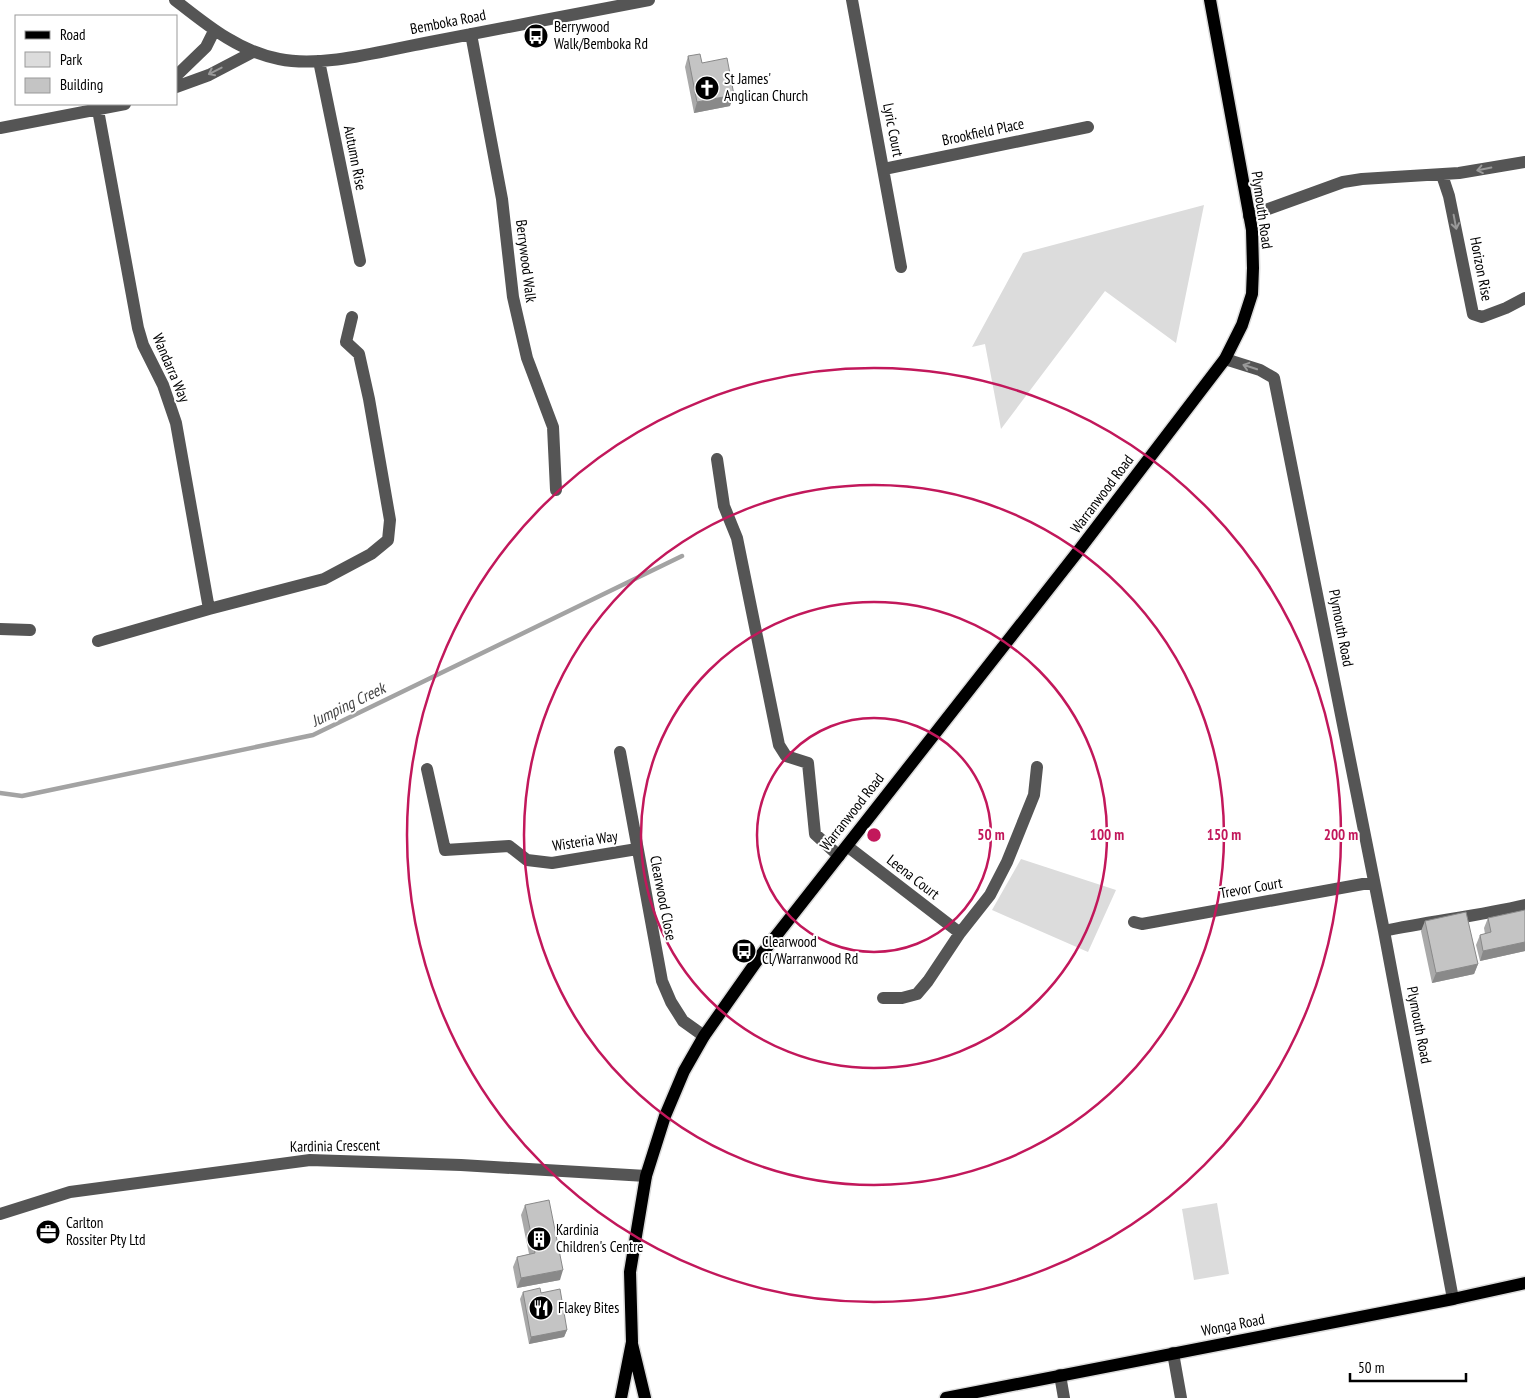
<svg xmlns="http://www.w3.org/2000/svg" width="1525" height="1398" viewBox="0 0 1525 1398" font-family="'PT Sans Narrow',sans-serif">
<style>
.green{fill:#dcdcdc}
.lines{fill:none;stroke-linecap:round;stroke-linejoin:round}
.stream{stroke:#a3a3a3;stroke-width:4.5}
.major-casing{stroke:#dbdbdb;stroke-width:15}
.minor{stroke:#555;stroke-width:12}
.major{stroke:#000;stroke-width:12}
.wall{fill:#a9a9a9}
.shaded-wall{fill:#898989}
.building{fill:#c4c4c4;stroke:#898989}
.oneway{stroke:#999}
.ring{fill:none;stroke:#c2185b;stroke-width:2.5}
.labels{text-anchor:middle;stroke-width:4;stroke-linejoin:round;paint-order:stroke}
.street-label{font-size:15px;fill:#000;stroke:#fff}
.poi-label{font-size:15px;fill:#000;stroke:#fff;text-anchor:start}
.water-label{font-size:16px;font-style:italic;fill:#444;stroke:#fff}
.centre{fill:#c2185b;stroke:#fff;stroke-width:2.5}
.ring-label{font-size:15px;text-anchor:middle;font-weight:bold;fill:#c2185b;stroke:#fff;stroke-width:4;stroke-linejoin:round;paint-order:stroke}
</style>
<rect width="100%" height="100%" fill="#fff"/>
<path class="green" d="M1204 205 1176 343 1105 291 1001 429 985 344 972 347 1023 253Z
M1021 859 1116 890 1088 952 992 910Z
M1217 1203 1229 1274 1194 1280 1182 1209Z"/>
<g class="lines">
<path class="stream" d="M0 793 22 796 313 735 682 556"/>
<defs>
<path id="major" d="M632 1344 645 1398
M621 1398 632 1342 630 1272 646 1176 665 1116 684 1071 704 1036 761 955 1076 554 1225 359 1242 325 1252 294 1253 268 1252 230 1210 0
M946 1398 1453 1299 1525 1283"/>
</defs>
<use href="#major" class="major-casing"/>
<path class="minor" d="M175 0C207 25 238 51 279 59 322 68 382 51 425 43 500 29 574 14 649 0
M852 0 901 267
M471 34 502 199 513 297 527 358 553 427 556 490
M319 61 360 261
M176 76 206 47 214 31
M176 87 209 75 253 52
M98 110 138 328 143 345 163 385 176 423 209 609 324 579 371 554 388 540 390 520 369 399 359 354 346 342 352 317
M0 128 125 104
M884 169 1088 127
M1442 175 1449 196 1473 314 1482 317 1506 308 1525 298
M1249 216 1343 182 1362 179 1459 173 1525 162
M1225 359 1260 370 1274 378 1384 931 1453 1299
M717 459 724 506 737 538 779 745 786 756 808 763 815 834 839 856
M0 629 30 630
M98 641 209 609
M620 752 662 981 671 1002 683 1021 704 1036
M427 769 445 850 509 846 527 860 552 863 637 849
M847 846 960 933
M1134 922 1142 924 1374 882
M1384 931C1431 921 1478 916 1525 905
M883 998H902L917 994 928 981 960 933 990 895 1007 862 1034 795 1037 767
M0 1214 70 1192 310 1160 461 1165 646 1176
M1173 1353 1181 1398
M1060 1375 1064 1398"/>
<use href="#major" class="major"/>
</g>
<path class="wall" d="M688 56 702 63 730 106 694 113 685 67Z
M1525 910V951L1480 961 1476 945 1480 935 1485 934 1484 928 1488 918Z
M1425 921 1478 964 1474 974 1432 983 1421 931Z
M525 1205 560 1280 517 1288 513 1267 517 1257 529 1254 521 1215Z
M523 1292 541 1293 567 1330 564 1337 529 1344 520 1299Z"/>
<path class="shaded-wall" d="M734 95 730 106 694 113 697 102Z
M1525 942V951L1480 961 1483 951Z
M1478 964 1474 974 1432 983 1436 973Z
M563 1270 560 1280 517 1288 521 1278Z
M567 1330 564 1337 529 1344 531 1337Z"/>
<path class="building" d="M700 54 702 63 727 58 734 95 697 102 688 56Z
M1525 910V942L1483 951 1480 935 1491 932 1488 918Z
M1466 912 1478 964 1436 973 1425 921Z
M549 1200 563 1270 521 1278 517 1257 535 1253 525 1205Z
M540 1288 541 1293 560 1289 567 1330 531 1337 523 1292Z"/>
<defs><path id="oneway-shaft" d="M-6 0H5M1.5-3L5.5 0L1.5 3" fill="none" stroke-width="1.6" stroke-linecap="round" stroke-linejoin="round" transform="scale(1.25)"/></defs>
<g class="oneway">
<use href="#oneway-shaft" transform="translate(215 71) rotate(153)"/>
<use href="#oneway-shaft" transform="translate(1484 169) rotate(169)"/>
<use href="#oneway-shaft" transform="translate(1455 222) rotate(79)"/>
<use href="#oneway-shaft" transform="translate(1250 367) rotate(-162)"/>
</g>
<g class="ring">
<circle cx="874" cy="835" r="117"/>
<circle cx="874" cy="835" r="233"/>
<circle cx="874" cy="835" r="350"/>
<circle cx="874" cy="835" r="467"/>
</g>
<defs>
<symbol id="bus-disc" viewBox="-11 -11 22 22"><circle r="9.5" fill="#000" stroke="#fff"/><path d="M-5-6H5V4H4V6H2V4H-2V6H-4V4H-5ZM-3.5-4V0h7V-4ZM-3.5 1.2v1.5H-2V1.2ZM2 1.2v1.5H3.5V1.2Z" fill="#fff"/></symbol>
<symbol id="church-disc" viewBox="-11 -11 22 22"><circle r="9.5" fill="#000" stroke="#fff"/><path d="M-1.2-6h2.4v3.5h3.3v2.4h-3.3V6h-2.4V-.1h-3.3v-2.4h3.3Z" fill="#fff"/></symbol>
<symbol id="office-disc" viewBox="-11 -11 22 22"><circle r="9.5" fill="#000" stroke="#fff"/><path d="M-6-3h4V-5.5h4V-3h4V5H-6ZM-1-4.5V-3h2v-1.5ZM-6 0V1H6V0Z" fill="#fff"/></symbol>
<symbol id="building-disc" viewBox="-11 -11 22 22"><circle r="9.5" fill="#000" stroke="#fff"/><path d="M-4-6H4V6H1V3H-1V6H-4ZM-2.5-4.3h1.7v1.8h-1.7ZM.8-4.3h1.7v1.8H.8ZM-2.5-1h1.7V.8h-1.7ZM.8-1h1.7V.8H.8Z" fill="#fff"/></symbol>
<symbol id="restaurant-disc" viewBox="-11 -11 22 22"><circle r="9.5" fill="#000" stroke="#fff"/><path d="M-5-6h1v4h1v-4h1v4h1v-4h1v5L-1.5 .5V6h-2V.5L-5-1ZM5-6V6H3V1.5H1.5Q1.5-4 5-6Z" fill="#fff"/></symbol>
</defs>
<g fill-rule="evenodd">
<use href="#bus-disc" x="522" y="22" width="28" height="28"/>
<use href="#church-disc" x="693" y="74" width="28" height="28"/>
<use href="#bus-disc" x="730" y="937" width="28" height="28"/>
<use href="#office-disc" x="34" y="1218" width="28" height="28"/>
<use href="#building-disc" x="525" y="1225" width="28" height="28"/>
<use href="#restaurant-disc" x="527" y="1294" width="28" height="28"/>
</g>
<g class="labels">
<g class="street-label">
<text transform="translate(448 22) rotate(-11)" y="5">Bemboka Road</text>
<text transform="translate(893 130) rotate(79)" y="5">Lyric Court</text>
<text transform="translate(983 132) rotate(-12)" y="5">Brookfield Place</text>
<text transform="translate(355 158) rotate(79)" y="5">Autumn Rise</text>
<text transform="translate(1262 210) rotate(82)" y="5">Plymouth Road</text>
<text transform="translate(526 261) rotate(83)" y="5">Berrywood Walk</text>
<text transform="translate(1481 269) rotate(79)" y="5">Horizon Rise</text>
<text transform="translate(171 368) rotate(67)" y="5">Wandarra Way</text>
<text transform="translate(1102 494) rotate(-53)" y="5">Warranwood Road</text>
<text transform="translate(1341 628) rotate(79)" y="5">Plymouth Road</text>
<text transform="translate(852 812) rotate(-52)" y="5">Warranwood Road</text>
<text transform="translate(585 841) rotate(-9)" y="5">Wisteria Way</text>
<text transform="translate(913 877) rotate(38)" y="5">Leena Court</text>
<text transform="translate(1251 888) rotate(-10)" y="5">Trevor Court</text>
<text transform="translate(663 898) rotate(79)" y="5">Clearwood Close</text>
<text transform="translate(1419 1025) rotate(79)" y="5">Plymouth Road</text>
<text transform="translate(335 1146) rotate(-1)" y="5">Kardinia Crescent</text>
<text transform="translate(1233 1325) rotate(-11)" y="5">Wonga Road</text>
</g>
<g class="poi-label">
<text x="554" y="32">Berrywood<tspan x="554" dy="17">Walk/Bemboka Rd</tspan></text>
<text x="724" y="84">St James'<tspan x="724" dy="17">Anglican Church</tspan></text>
<text x="762" y="947">Clearwood<tspan x="762" dy="17">Cl/Warranwood Rd</tspan></text>
<text x="66" y="1228">Carlton<tspan x="66" dy="17">Rossiter Pty Ltd</tspan></text>
<text x="556" y="1235">Kardinia<tspan x="556" dy="17">Children's Centre</tspan></text>
<text x="558" y="1313">Flakey Bites</text>
</g>
<g class="water-label">
<text transform="translate(348 704) rotate(-26)" y="6">Jumping Creek</text>
</g>
</g>
<circle cx="874" cy="835" r="8" class="centre"/>
<g class="ring-label">
<text x="991" y="840">50 m</text>
<text x="1107" y="840">100 m</text>
<text x="1224" y="840">150 m</text>
<text x="1341" y="840">200 m</text>
</g>
<rect x="15" y="15" width="162" height="90" fill="#ffffff" stroke="#999999"/>
<rect x="25" y="31" width="25" height="8" fill="#000000" stroke="#999999"/>
<text x="60" y="40" font-size="15" fill="#000000">Road</text>
<rect x="25" y="52" width="25" height="15" fill="#dcdcdc" stroke="#999999"/>
<text x="60" y="65" font-size="15" fill="#000000">Park</text>
<rect x="25" y="78" width="25" height="15" fill="#c4c4c4" stroke="#999999"/>
<text x="60" y="90" font-size="15" fill="#000000">Building</text>
<path d="M1350 1373v8h116v-8" fill="none" stroke="#000000" stroke-width="2.5"/>
<text x="1358" y="1373" font-size="15" fill="#000000" stroke="#ffffff" stroke-width="4" paint-order="stroke">50 m</text>
</svg>
